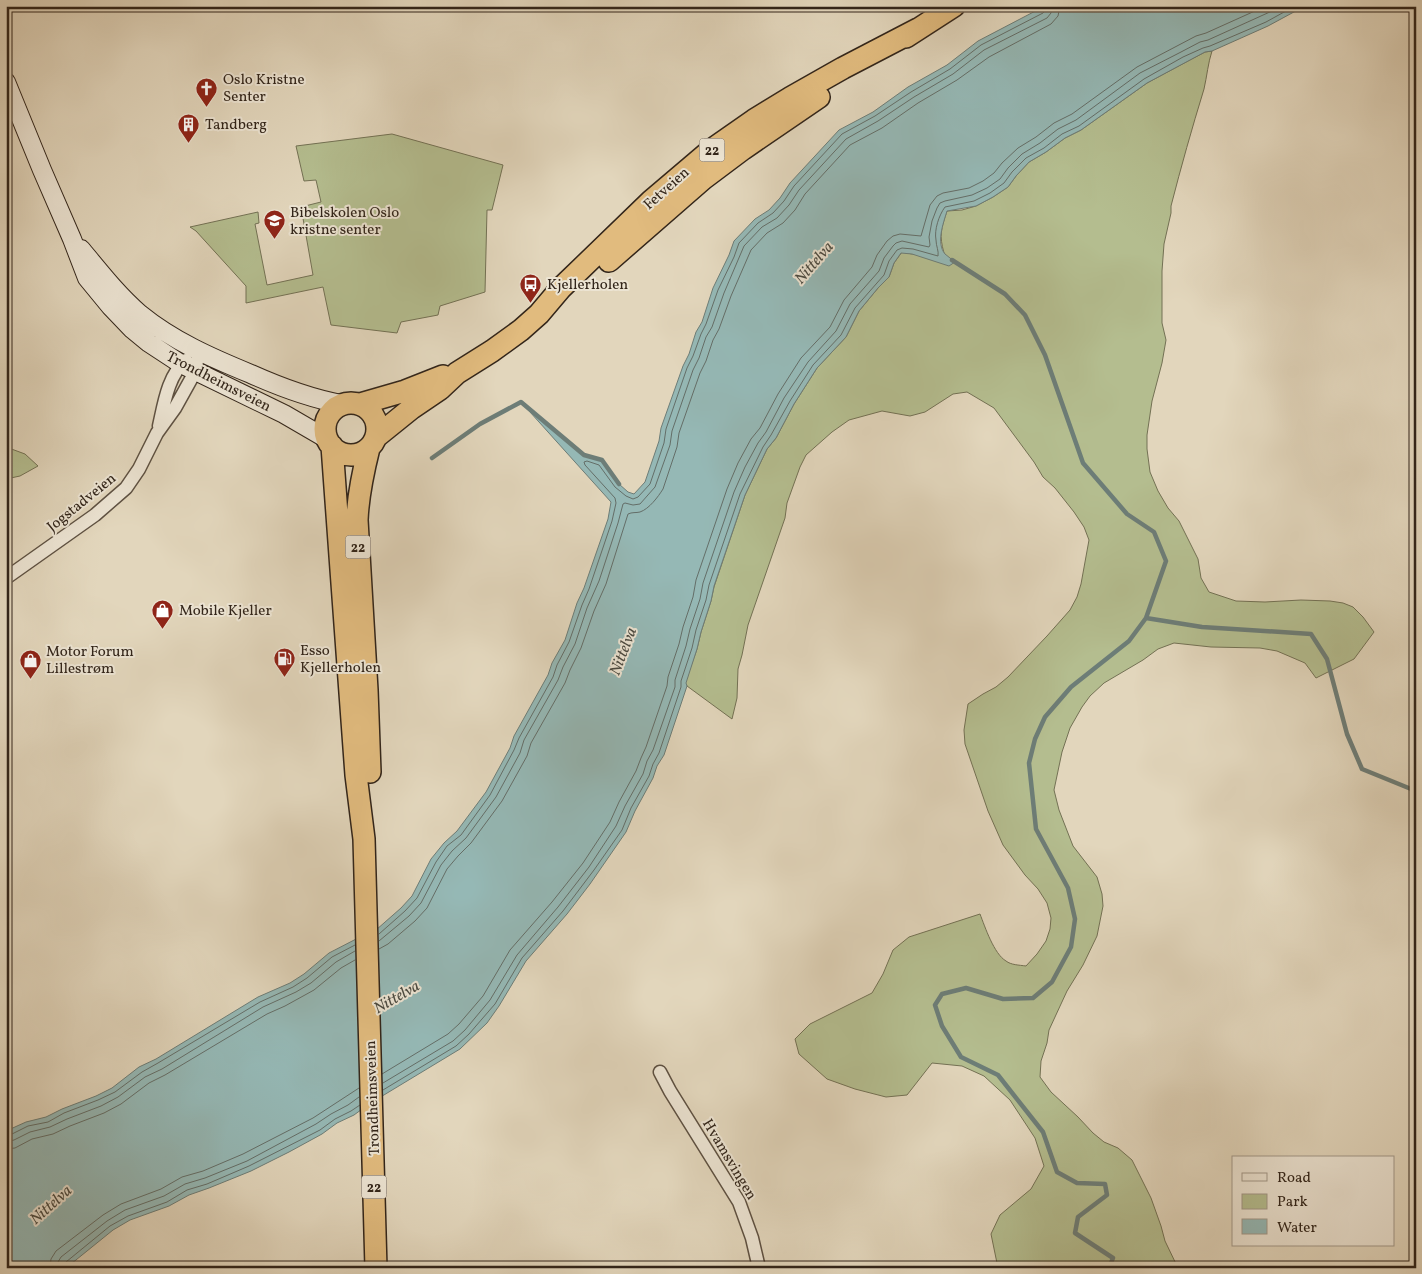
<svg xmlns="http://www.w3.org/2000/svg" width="1422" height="1274" viewBox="0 0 1422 1274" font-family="Vollkorn,serif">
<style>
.green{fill:#b4bd8f;stroke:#737154}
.water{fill:#95b8b5;stroke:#6d7d77}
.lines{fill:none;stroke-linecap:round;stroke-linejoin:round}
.shore{stroke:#646e68;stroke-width:1}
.stream{stroke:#6d7d77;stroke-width:4.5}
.street-casing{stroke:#5e5142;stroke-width:15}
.secondary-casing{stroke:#32251a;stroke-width:20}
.highway-casing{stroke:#32251a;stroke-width:24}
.street{stroke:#ece4d3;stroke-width:12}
.secondary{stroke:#ece4d3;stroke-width:18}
.highway{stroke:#e1bb7e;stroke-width:21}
.labels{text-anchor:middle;stroke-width:4;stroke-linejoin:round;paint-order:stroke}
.shield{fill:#ece4d3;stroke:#6a5e52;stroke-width:1}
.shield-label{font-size:14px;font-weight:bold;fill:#32251a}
.poi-label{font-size:15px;fill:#32251a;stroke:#ece4d3;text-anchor:start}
.street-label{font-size:15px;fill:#32251a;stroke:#ece4d3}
.water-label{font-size:16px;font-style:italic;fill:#4b4a41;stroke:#ece4d3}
</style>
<rect width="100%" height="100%" fill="#e2d6bc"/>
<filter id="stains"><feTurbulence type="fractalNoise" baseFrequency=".004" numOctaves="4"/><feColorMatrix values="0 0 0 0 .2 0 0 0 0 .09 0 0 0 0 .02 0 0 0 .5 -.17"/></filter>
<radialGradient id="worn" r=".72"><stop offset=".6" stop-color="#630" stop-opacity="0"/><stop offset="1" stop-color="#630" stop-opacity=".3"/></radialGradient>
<path class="green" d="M1212 51C1208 63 1207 76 1204 89 1192 128 1181 167 1171 206V213L1164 244 1162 271V323L1166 340 1162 363 1152 401 1147 435V449L1150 472 1158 491 1168 508 1179 521 1198 559 1201 578 1209 592 1236 601 1265 602 1301 600 1330 601 1343 603 1353 607 1363 617 1374 632 1354 659 1316 678 1305 663 1277 651 1260 648 1211 647 1174 643 1158 649 1143 660 1104 683 1090 696 1082 707 1070 728 1062 752 1054 790 1059 810 1073 846 1097 877 1102 894 1103 906 1097 936 1083 965 1067 991 1049 1030 1047 1043 1041 1061 1040 1077 1051 1092 1078 1117 1093 1133 1104 1142 1118 1148 1132 1160 1151 1198 1161 1226 1165 1241 1178 1268H998L991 1234 1000 1215 1031 1189 1044 1166 1035 1138 1010 1100 984 1076 962 1066 932 1063 907 1095 886 1097 855 1089 827 1079 799 1054 795 1039 810 1024 872 993 883 974 893 950 909 937 980 914C985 927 994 954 1006 961 1011 965 1019 965 1026 966L1037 954 1046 941 1050 929 1051 918 1047 903 1038 889 1025 875 1003 845 988 811 965 744 964 730 968 704 983 694 996 687 1008 677 1047 636 1070 610 1077 597 1081 584 1089 540 1084 527 1074 512 1055 488 1043 477 1034 462 994 408 967 392 953 394 925 412 910 416 882 411 849 420 832 432 806 455 800 467 787 503 785 518 748 625 742 655 738 669 737 698 732 719 687 686 685 683 697 649 701 632 711 601 714 587 745 495 767 449 776 438 794 404 817 368 846 337 859 311 878 288 889 277 894 263 902 252 912 254 944 253C939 235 941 229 947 211L962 210 976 206 993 197 1008 187 1016 176 1029 162 1046 152 1065 138 1081 130 1147 83 1186 62 1205 52Z
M392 134 503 165 492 210H487L485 292 440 306 438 315 401 322 397 333 331 325 323 287 246 303V286L196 231 190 227 258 212 259 223 255 224 267 285 313 275 301 207 321 202 316 180 304 181 296 146Z
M6 447 25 454 38 466 20 476 6 479Z"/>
<path class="water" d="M1045 6H1305L1268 26 1212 51 1205 52 1147 83 1081 130 1065 138 1046 152 1029 162 1016 176 1008 187 993 197 976 206 947 211C943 224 936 243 945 254 948 257 952 259 955 262L949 266 912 254 901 253 894 263 889 277 878 288 859 311 846 337 817 368 794 404 776 438 767 449 745 495 714 586 711 601 701 632 697 649 686 683 687 686 664 755 657 766 653 778 635 811 626 832 590 884 567 914 526 961 499 1006 487 1023 460 1049 369 1104 354 1115 337 1123 322 1134 289 1152 251 1171 209 1188 189 1195 169 1206 130 1220 113 1230 66 1268H6V1131L26 1122 46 1117 62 1109 96 1096 112 1088 139 1067 156 1059 258 997 290 983 304 974 329 953 360 937 376 930 401 908 412 896 431 859 444 843 457 831 486 792 510 748 514 736 548 675 552 663 565 640 577 603 584 588 608 519 611 502 521 402 584 455 602 460 619 484 628 492 634 494 645 482 659 441 661 428 683 366 689 354 696 332 702 322 713 288 729 255 734 241 755 219 769 210 780 198 790 183 839 130 873 112 908 87 947 65 978 41Z"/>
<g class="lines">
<path class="shore" d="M379 934 405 911 417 898 436 862 447 846 461 835 490 795 514 750 519 738 553 677 557 665 569 642 582 605 589 589 612 521 616 503 615 498 585 465 584 462 587 461 599 465 615 487 626 496 633 499 638 497 650 484 664 443 666 429 687 368 693 356 701 334 706 324 718 290 734 257 739 243 758 223 773 213 784 201 794 186 842 134 875 116 911 92 950 69 981 45 1043 13 1046 10V6
M379 941 409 916 421 903 441 865 452 851 466 838 496 797 520 753 524 740 558 680 563 667 575 644 587 608 599 581 618 523 623 504 625 503 633 505 640 504 655 487 670 445 672 431 693 370 699 358 706 337 712 327 724 293 744 246 762 227 777 218 789 205 799 190 846 139 878 121 914 97 953 74 984 50 1047 18 1051 13 1052 6
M379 949 388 944 415 921 427 908 447 869 458 856 471 843 502 801 527 756 531 743 565 683 570 670 581 648 594 611 606 584 628 514C632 512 636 513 640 512 649 509 658 497 663 489L677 447 679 433 700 373 706 361 713 340 719 329 731 296 751 250 767 233 783 223 795 210 805 194 850 145 882 128 918 103 957 80 989 57 1051 24 1058 16 1060 6
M382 1074 448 1034 459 1024 483 996 510 950 552 902 583 863 610 822 619 802 636 771 641 758 646 747 667 686 668 677 679 644 683 627 693 597 696 580 727 489 738 463 751 439 760 428 778 394 801 358 830 327 844 300 872 267 877 255 887 241 893 236 900 234 921 236 930 205 937 196 943 193 969 188 983 181 994 173 1002 163 1018 148 1036 137 1054 123 1072 114 1137 67 1196 36 1206 33 1266 6
M383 1083 453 1041 465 1030 490 1000 517 955 558 907 589 867 616 826 625 806 643 774 647 761 653 750 675 687V680L686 646 690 629 700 599 703 583 734 492 745 467 758 443 766 432 784 398 808 362 836 331 850 304 879 271 884 258 893 246 896 243 902 241 929 247 930 245 929 237 932 221 937 208 940 203 945 201 972 195 987 188 1000 179 1008 168 1022 154 1040 143 1058 129 1076 120 1140 73 1181 52 1200 42 1208 40 1283 6
M383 1090 456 1046 469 1034 495 1004 522 958 563 911 594 870 622 830 631 808 649 776 653 764 659 753 681 687V681L692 648 696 630 706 600 709 585 740 494 763 447 771 435 790 401 813 365 841 335 855 308 884 275 889 261 897 250 902 248 913 249 938 256C939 251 936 246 936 240 934 230 939 215 945 207L974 201 990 193 1004 183 1012 172 1026 158 1044 148 1062 134 1079 126 1144 79 1183 57 1203 48 1210 46 1266 22 1295 6
M6 1135 12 1134 28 1126 48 1122 64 1113 98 1100 115 1092 142 1072 158 1063 260 1002 293 987 307 978 332 957 355 945
M6 1142 14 1140 30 1132 50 1127 67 1119 101 1106 118 1097 145 1077 162 1069 263 1007 296 992 311 983 336 962 355 951
M6 1149 15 1148 32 1139 53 1134 70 1126 104 1113 121 1104 149 1083 165 1075 267 1014 285 1006 314 990 341 968 355 960
M50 1268 51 1259 56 1251 103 1215 121 1204 161 1189 182 1177 203 1171 243 1154 313 1118 359 1088
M57 1268 58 1262 61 1257 107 1221 125 1210 164 1196 185 1184 205 1178 247 1161 316 1124 331 1114 348 1105 359 1097
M63 1268 66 1262 110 1226 128 1216 167 1202 187 1190 207 1184 249 1166 320 1130 335 1119 351 1111 360 1105"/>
<path class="stream" d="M952 260 1005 294 1025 315 1045 355 1083 463 1127 514 1154 532 1166 561 1146 618 1129 641 1071 687 1045 717 1035 739 1029 763 1036 829 1068 888 1075 919 1071 947 1052 982 1033 998 1003 999 966 988 942 994 935 1005 942 1026 961 1057 998 1075 1043 1132 1057 1172 1077 1183 1105 1184 1107 1195 1078 1217 1075 1233 1113 1258 1109 1268
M432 458 480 424 521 402 584 455 602 460 619 484
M1146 618 1202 627 1311 634 1327 659 1347 734 1362 769 1416 791"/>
<defs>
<path id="street" d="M159 426C164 404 168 375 186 360
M6 578 95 515 126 488 139 469 157 433 175 408 195 372 199 351
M660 1072 670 1091 739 1202 752 1238 759 1268"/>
<path id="secondary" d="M6 82 42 170 72 239 87 278 110 306 132 329 149 343 181 364 284 414 327 439
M81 249C100 272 118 295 140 314 173 341 212 358 251 374 280 387 309 398 341 404"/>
<path id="highway" d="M906 37 954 6
M609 261 703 179 743 149 819 97
M325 429a26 26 0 1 1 52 0a26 26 0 1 1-52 0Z
M360 404 405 391 443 376
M376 437 412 408 440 389 457 373 492 351 521 330 539 314 561 288 651 201 711 150 754 120 790 98 843 68 918 29
M332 446 356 775 364 839 376 1268
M369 448C363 472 358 496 357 520L367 690 370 772"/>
</defs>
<use href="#street" class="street-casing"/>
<use href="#secondary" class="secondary-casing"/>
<use href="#highway" class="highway-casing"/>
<use href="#street" class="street"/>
<use href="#secondary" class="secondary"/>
<use href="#highway" class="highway"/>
</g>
<defs>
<symbol id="church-pin" viewBox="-11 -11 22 30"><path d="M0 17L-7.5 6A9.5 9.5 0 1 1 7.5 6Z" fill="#8f2418" stroke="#ece4d3"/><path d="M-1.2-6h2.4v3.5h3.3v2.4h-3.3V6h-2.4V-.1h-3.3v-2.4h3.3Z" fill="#fff"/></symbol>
<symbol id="building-pin" viewBox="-11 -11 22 30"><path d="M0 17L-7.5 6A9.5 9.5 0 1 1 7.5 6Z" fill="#8f2418" stroke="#ece4d3"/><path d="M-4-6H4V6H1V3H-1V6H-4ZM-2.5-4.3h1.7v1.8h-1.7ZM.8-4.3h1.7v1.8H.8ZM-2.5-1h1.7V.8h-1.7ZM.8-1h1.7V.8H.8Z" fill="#fff"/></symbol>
<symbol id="school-pin" viewBox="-11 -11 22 30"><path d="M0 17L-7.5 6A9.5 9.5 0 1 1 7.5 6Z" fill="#8f2418" stroke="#ece4d3"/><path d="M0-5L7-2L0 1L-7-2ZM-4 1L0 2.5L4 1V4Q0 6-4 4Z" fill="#fff"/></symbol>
<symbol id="bus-pin" viewBox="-11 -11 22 30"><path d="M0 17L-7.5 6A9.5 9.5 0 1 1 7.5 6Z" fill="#8f2418" stroke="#ece4d3"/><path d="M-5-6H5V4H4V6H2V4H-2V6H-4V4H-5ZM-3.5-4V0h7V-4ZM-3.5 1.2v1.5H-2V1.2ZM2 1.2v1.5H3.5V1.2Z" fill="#fff"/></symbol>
<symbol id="shop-pin" viewBox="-11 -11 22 30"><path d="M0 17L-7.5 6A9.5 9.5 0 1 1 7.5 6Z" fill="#8f2418" stroke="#ece4d3"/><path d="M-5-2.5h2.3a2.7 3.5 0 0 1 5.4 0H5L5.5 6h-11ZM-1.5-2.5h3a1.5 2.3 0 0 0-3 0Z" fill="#fff"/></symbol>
<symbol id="fuel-pin" viewBox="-11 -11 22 30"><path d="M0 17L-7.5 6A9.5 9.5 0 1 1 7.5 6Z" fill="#8f2418" stroke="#ece4d3"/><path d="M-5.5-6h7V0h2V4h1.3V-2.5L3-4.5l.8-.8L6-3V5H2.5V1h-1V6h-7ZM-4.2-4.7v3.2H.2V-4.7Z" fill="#fff"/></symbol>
</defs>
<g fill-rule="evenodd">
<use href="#church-pin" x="194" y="76" width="25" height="34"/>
<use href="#building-pin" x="176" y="112" width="25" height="34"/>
<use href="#school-pin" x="262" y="208" width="25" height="34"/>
<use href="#bus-pin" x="518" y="272" width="25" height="34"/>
<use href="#shop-pin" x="150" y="598" width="25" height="34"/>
<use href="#fuel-pin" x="272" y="646" width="25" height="34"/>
<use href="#shop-pin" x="18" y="648" width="25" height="34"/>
</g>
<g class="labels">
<g class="shield">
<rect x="699.5" y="138.5" width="25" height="23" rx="4"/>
<rect x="345.5" y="535.5" width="25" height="23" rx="4"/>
<rect x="361.5" y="1175.5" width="25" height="23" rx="4"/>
</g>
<g class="shield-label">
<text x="712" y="155">22</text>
<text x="358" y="552">22</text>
<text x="374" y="1192">22</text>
</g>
<g class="poi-label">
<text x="223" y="84">Oslo Kristne<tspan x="223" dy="17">Senter</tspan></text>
<text x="205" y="129">Tandberg</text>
<text x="290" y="217">Bibelskolen Oslo<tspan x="290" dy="17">kristne senter</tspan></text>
<text x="547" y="289">Kjellerholen</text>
<text x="179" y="615">Mobile Kjeller</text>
<text x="300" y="655">Esso<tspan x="300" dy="17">Kjellerholen</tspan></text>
<text x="46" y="656">Motor Forum<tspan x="46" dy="17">Lillestrøm</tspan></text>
</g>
<g class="street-label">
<text transform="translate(666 188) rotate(-42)" y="5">Fetveien</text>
<text transform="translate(219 381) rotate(27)" y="5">Trondheimsveien</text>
<text transform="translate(81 502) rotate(-39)" y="5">Jogstadveien</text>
<text transform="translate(372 1098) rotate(-92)" y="5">Trondheimsveien</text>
<text transform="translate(730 1159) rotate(59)" y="5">Hvamsvingen</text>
</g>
<g class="water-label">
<text transform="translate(813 262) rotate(-49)" y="6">Nittelva</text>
<text transform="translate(622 651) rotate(-69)" y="6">Nittelva</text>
<text transform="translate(396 996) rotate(-30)" y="6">Nittelva</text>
<text transform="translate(50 1204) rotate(-42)" y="6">Nittelva</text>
</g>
</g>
<rect width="1422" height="1274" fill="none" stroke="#e2d6bc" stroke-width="25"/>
<rect x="8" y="8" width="1407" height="1259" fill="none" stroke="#32251a" stroke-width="2.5"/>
<rect x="12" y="12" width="1397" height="1249" fill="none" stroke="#32251a"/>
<rect x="1232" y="1156" width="162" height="90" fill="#ece4d3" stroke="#a29889"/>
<rect x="1242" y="1173" width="25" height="8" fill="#ece4d3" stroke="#a29889"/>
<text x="1277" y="1182" font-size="15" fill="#32251a">Road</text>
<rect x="1242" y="1194" width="25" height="15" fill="#b4bd8f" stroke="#a29889"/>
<text x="1277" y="1206" font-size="15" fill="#32251a">Park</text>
<rect x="1242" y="1219" width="25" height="15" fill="#95b8b5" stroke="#a29889"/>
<text x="1277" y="1232" font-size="15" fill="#32251a">Water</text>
<rect width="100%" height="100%" filter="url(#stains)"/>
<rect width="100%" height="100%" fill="url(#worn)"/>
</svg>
